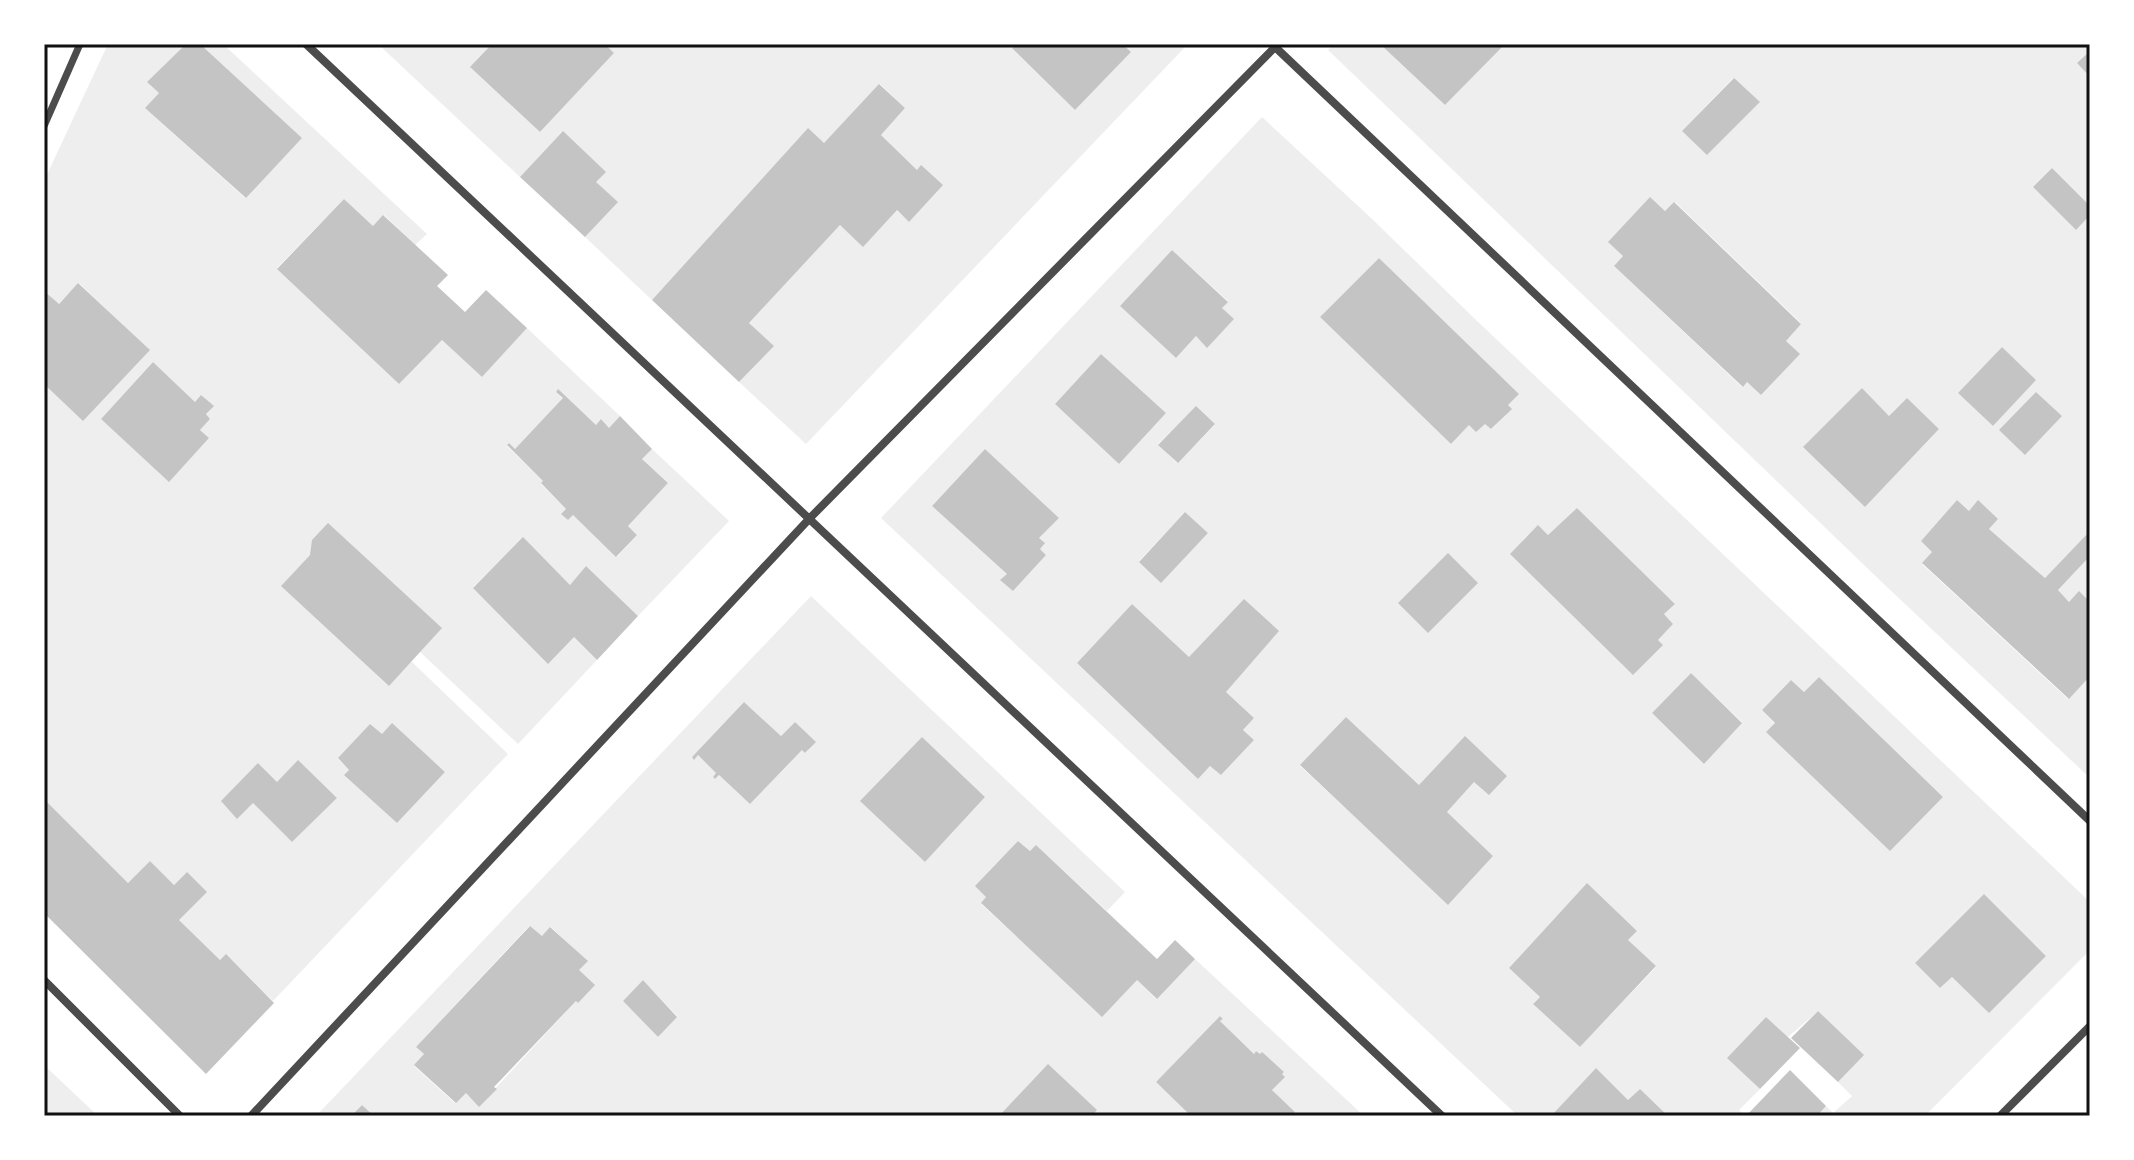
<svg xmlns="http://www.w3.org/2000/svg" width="2134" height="1160" viewBox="0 0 2134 1160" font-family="Lato,sans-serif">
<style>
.green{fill:#eee;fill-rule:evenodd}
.building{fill:#c4c4c4}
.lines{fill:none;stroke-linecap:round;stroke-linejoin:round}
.pedestrian{stroke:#4c4c4c;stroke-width:7}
.minor{stroke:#4c4c4c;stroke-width:8}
.neatline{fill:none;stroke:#111;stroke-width:3}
</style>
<rect width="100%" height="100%" fill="#fff"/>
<path class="green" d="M108 44H186L148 82 159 93 145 108 245 198 302 138 200 44H223L427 234 415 245 384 215 373 226 344 199 277 268 399 384 442 340 482 377 527 328 620 416 609 428 601 419 596 425 557 390 556 392 563 399 515 449 508 443 507 446 543 481 541 484 566 509 562 514 568 520 573 515 617 557 637 535 628 526 668 483 642 459 652 449 729 521 638 616 586 566 570 585 523 538 473 587 574 637 597 660 518 744 419 651 441 627 328 524 310 555 282 585 411 661 508 754 273 1001 226 955 220 960 179 920 187 872 174 885 150 861 128 883 44 799V384L83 420 149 350 79 283 58 304 44 291V181ZM153 362 195 402 201 395 213 406 206 414 210 419 200 430 209 438 169 481 101 419ZM392 724 445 772 397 823 345 775 349 770 338 759 382 734ZM298 761 337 798 292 842 253 803 237 818 258 763 277 782Z
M378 44H492L471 68 540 132 614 53 605 44H1013L1015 46 1013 49 1075 110 1130 53 1122 44 1187 45 806 444 739 382 773 346 749 323 840 225 863 246 895 209 909 222 921 166 917 170 881 135 905 108 880 84 824 143 807 129 652 300 585 237 617 202 596 182 563 131 520 177Z
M1334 44H1380L1445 105 1504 44H2090V51L2077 63 2090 77V206L2052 168 2033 187 2075 229 2090 215V531L2045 578 1989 529 1998 519 1969 511 1957 500 1921 541 1932 552 1922 564 2068 699 2090 676V778L1888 588 1328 50ZM1733 78 1759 103 1708 154 1682 131ZM1650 198 1665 211 1675 202 1801 323 1786 341 1799 355 1761 395 1747 382 1742 387 1614 266 1623 256 1609 242ZM2002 347 2036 380 1993 426 1958 393ZM1862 388 1889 416 1907 398 1939 429 1865 507 1804 447ZM2036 392 2062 416 2000 430Z
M1262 117 1370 217 1475 319 2090 902V950L1925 1116H1817L1826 1106 1833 1113 1852 1096 1838 1082 1863 1055 1818 1011 1788 1037 1766 1017 1728 1057 1760 1089 1739 1110 1745 1116H1668L1640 1089 1628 1100 1596 1068 1551 1116H1518L881 518ZM1172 250 1228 301 1222 308 1207 347 1196 336 1176 358 1120 306ZM1379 258 1519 394 1508 405 1511 409 1492 429 1485 424 1469 425 1451 444 1320 317ZM1101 354 1166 413 1119 464 1055 404ZM1196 407 1215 425 1177 463 1158 444ZM985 449 1059 518 1039 538 1040 549 1046 555 1013 591 1001 580 1007 574 932 506ZM1577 508 1675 604 1664 614 1673 624 1658 640 1662 645 1634 674 1523 540 1538 526 1548 535ZM1185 512 1208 533 1161 582 1139 561ZM1132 604 1254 718 1243 730 1254 740 1222 774 1210 766 1198 779 1077 663ZM1691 673 1742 722 1704 764 1652 713ZM1819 677 1943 797 1890 850 1762 710 1791 680 1804 692ZM1346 717 1419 785 1506 776 1474 782 1447 812 1493 856 1449 904 1300 766ZM1587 883 1637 931 1628 940 1656 967 1580 1047 1533 1004 1540 997 1509 968ZM1984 894 2046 956 1989 1012 1952 977 1940 988 1915 963Z
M2090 556V602L2079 592 2069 602 2058 590Z
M811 596 1125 892 1107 911 1037 846 1030 851 1018 841 976 886 986 897 981 904 1053 969 1137 980 1156 999 1195 959 1364 1116H1291L1295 1112 1272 1090 1284 1077 1256 1051 1254 1054 1220 1021 1223 1019 1220 1016 1156 1082 1191 1116H1092L1097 1110 999 1116H374L362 1105 351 1116H316ZM744 702 781 736 795 722 815 742 806 753 802 750 750 804 719 775 715 779 713 777 716 773 698 755 694 759 692 757ZM922 737 985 797 925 862 861 801ZM529 926 542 936 551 927 587 961 579 970 578 1002 576 1001 479 1106 466 1093 455 1103 414 1066 424 1054 416 1047ZM643 980 677 1016 658 1037 623 1001Z
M44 1065 98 1116H44Z"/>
<path class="building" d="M186 44H200L302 138 246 198 145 108 159 93 147 82Z
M492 44H605L614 53 540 132 470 67Z
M1013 44H1122L1131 52 1075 110 1012 48 1015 46Z
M1380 44H1505L1445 105Z
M2090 51V77L2077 63Z
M1734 78 1760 102 1707 155 1682 131Z
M879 84 905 108 881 135 917 170 921 165 943 185 909 222 897 210 863 247 840 225 749 323 774 346 739 382 652 300 808 128 824 143Z
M563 131 606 172 596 182 618 202 585 237 520 177Z
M2052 168 2090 206V215L2076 230 2033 187Z
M1650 197 1665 211 1674 202 1801 324 1786 341 1800 354 1761 395 1747 382 1743 387 1614 266 1623 256 1608 242Z
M344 199 373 226 383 215 448 275 437 286 465 312 486 290 527 328 482 377 442 340 399 384 277 269Z
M1172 250 1228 302 1222 308 1234 319 1207 348 1196 336 1176 358 1120 306Z
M1379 258 1519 394 1508 405 1512 409 1491 429 1485 424 1476 432 1469 425 1451 444 1320 317Z
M78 283 150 350 83 421 44 384V291L59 304Z
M2002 347 2036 380 1993 426 1958 393Z
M1101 354 1166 413 1119 464 1055 404Z
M153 362 195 402 201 395 214 406 206 414 210 419 200 430 209 438 169 482 101 419Z
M1862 388 1889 416 1907 398 1939 429 1865 507 1803 447Z
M558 389 596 425 601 419 609 428 620 416 652 449 642 459 668 483 628 526 637 535 616 557 573 515 568 520 561 514 566 509 541 483 543 481 507 445 509 443 515 449 563 398 556 392Z
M2036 392 2062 416 2025 455 1999 430Z
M1196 406 1215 424 1178 463 1158 445Z
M985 449 1059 518 1039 538 1045 543 1040 549 1046 555 1013 591 1000 580 1007 574 932 506Z
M1957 500 1969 511 1978 500 1998 519 1989 529 2045 578 2090 531V556L2058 590 2069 602 2079 591 2090 602V676L2069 699 1922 563 1932 552 1921 541Z
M1577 508 1675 604 1664 614 1673 624 1658 640 1663 645 1633 675 1510 554 1538 525 1548 535Z
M1185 512 1208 533 1161 583 1139 562Z
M328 523 442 628 389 686 281 586 310 555 312 540Z
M523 537 570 585 586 566 638 616 597 660 574 637 548 664 473 588Z
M1448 553 1478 583 1428 633 1398 603Z
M1244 599 1279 631 1226 692 1254 718 1243 730 1254 740 1221 775 1210 766 1198 779 1077 663 1132 604 1189 657Z
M1691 673 1742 723 1704 764 1652 713Z
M1819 677 1943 797 1890 851 1766 732 1775 723 1762 710 1791 680 1804 692Z
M744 702 781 736 795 722 816 742 805 753 802 750 750 804 719 775 715 779 713 777 716 773 698 755 694 760 692 757Z
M1346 717 1419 785 1465 736 1507 776 1489 795 1474 782 1447 812 1493 856 1448 905 1300 765Z
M392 723 445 772 397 823 344 775 349 770 338 758 370 724 382 734Z
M922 737 985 797 925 862 860 801Z
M298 760 337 798 292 842 253 803 237 819 221 801 258 763 277 782Z
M44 799 128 883 150 861 174 885 187 872 207 892 179 920 220 960 226 954 274 1003 206 1074 44 913Z
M1018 841 1030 851 1036 845 1157 959 1175 940 1195 959 1157 999 1137 980 1102 1017 981 903 986 897 975 886Z
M1587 883 1637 931 1628 940 1656 966 1580 1047 1533 1004 1540 997 1509 968Z
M1984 894 2046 956 1989 1013 1952 977 1940 988 1915 963Z
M530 926 542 936 550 927 588 961 579 970 595 985 578 1003 576 1001 494 1087 497 1089 479 1107 466 1093 456 1103 414 1065 424 1054 416 1047Z
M643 980 677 1017 658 1037 623 1001Z
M1818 1011 1864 1055 1838 1082 1791 1038Z
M1220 1016 1223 1019 1220 1021 1254 1054 1256 1051 1260 1054 1262 1052 1284 1072 1282 1074 1285 1077 1272 1090 1295 1112 1291 1116H1191L1156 1082Z
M1766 1017 1800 1048 1760 1089 1727 1058Z
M1048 1064 1097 1110 1092 1116H999Z
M1596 1068 1628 1100 1640 1089 1668 1116H1551Z
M1790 1070 1826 1106 1817 1116H1746Z
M362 1105 374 1116H351Z"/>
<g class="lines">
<path class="pedestrian" d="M44 126 80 44"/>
<path class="minor" d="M306 44 1442 1116
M1273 45 2090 821
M44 980 180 1116
M251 1116 810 518 1278 44
M2000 1116 2090 1026"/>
</g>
<rect width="2134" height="1160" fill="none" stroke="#ffffff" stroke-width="92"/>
<rect x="46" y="46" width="2042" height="1068" class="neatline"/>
</svg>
